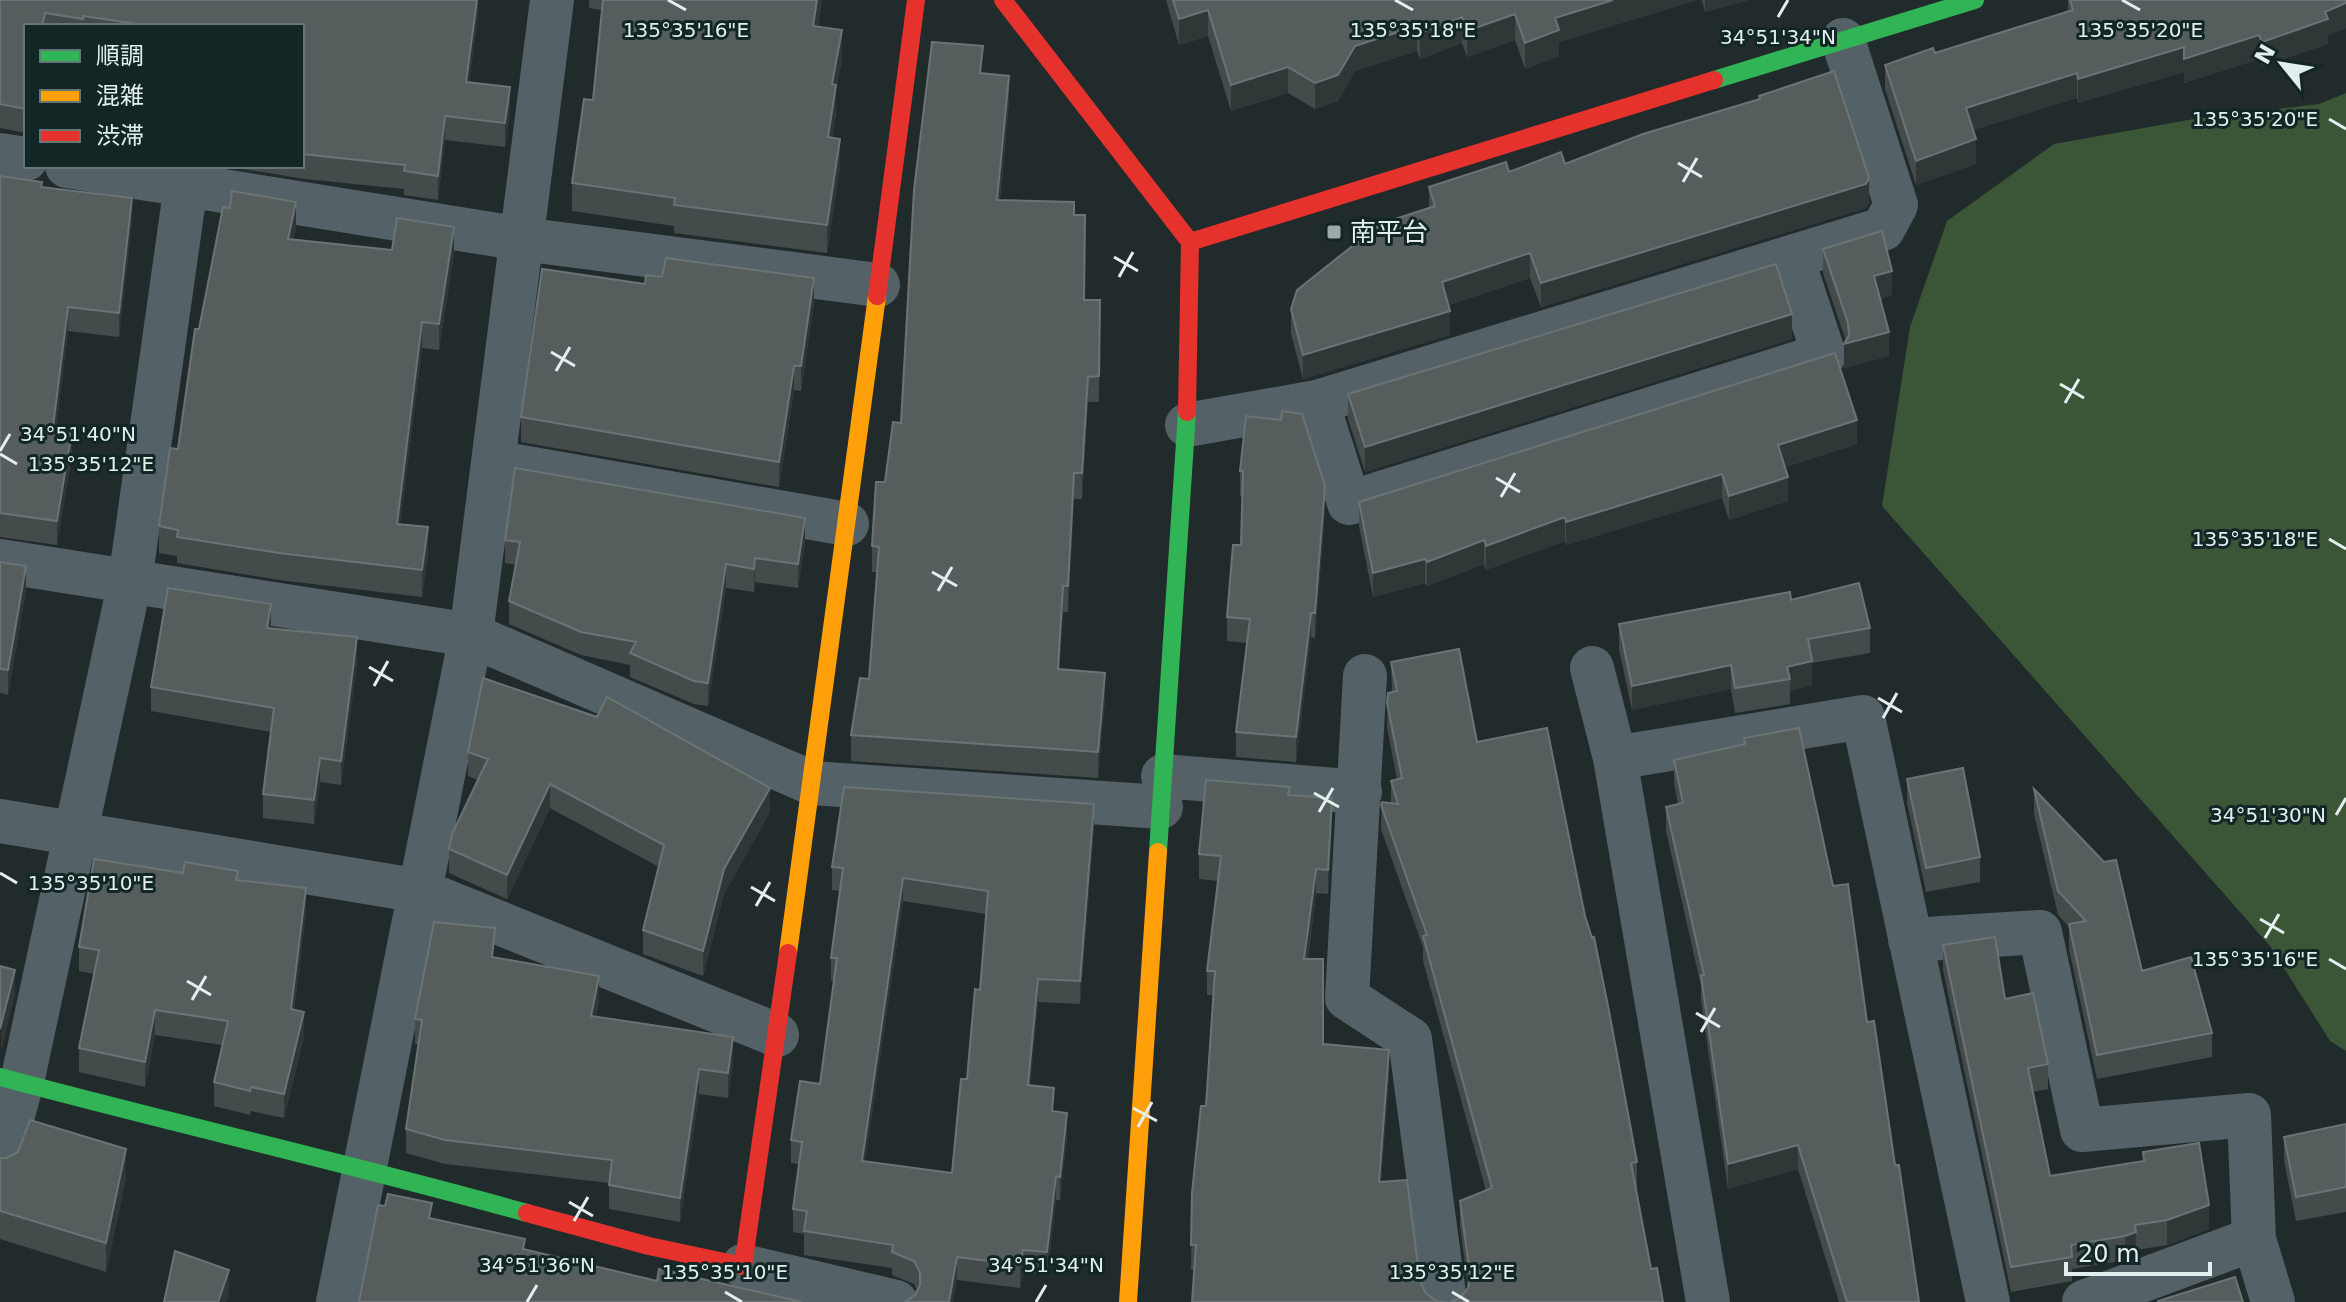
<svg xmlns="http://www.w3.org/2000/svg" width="2346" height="1302" viewBox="0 0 2346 1302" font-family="'DejaVu Sans','Noto Sans JP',sans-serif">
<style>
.green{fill:#3a5637}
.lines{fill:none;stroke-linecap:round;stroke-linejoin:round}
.street{stroke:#546166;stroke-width:44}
.fast{stroke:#30b455;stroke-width:18}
.slow{stroke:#ff9f0a;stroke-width:18}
.jam{stroke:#e5322d;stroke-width:18}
.wall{fill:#444c4b;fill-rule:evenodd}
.shaded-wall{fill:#2f3837}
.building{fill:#555e5d;stroke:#6b7474;stroke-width:2;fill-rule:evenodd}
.ticks{fill:none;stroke:#e2efee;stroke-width:3}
.poi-dot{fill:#9eaaaa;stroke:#122626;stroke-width:3}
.labels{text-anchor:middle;stroke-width:6;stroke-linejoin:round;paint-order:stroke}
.poi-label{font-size:26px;fill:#e2efee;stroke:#122626;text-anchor:start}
.ticks-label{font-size:20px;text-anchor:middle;fill:#e2efee;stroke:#122626;stroke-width:6;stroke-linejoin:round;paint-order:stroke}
</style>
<rect width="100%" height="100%" fill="#212b2b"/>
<path class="green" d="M2346 93V1051L2330 1041 2270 946 1882 506 1910 327 1947 221 2054 144 2194 119 2319 104Z"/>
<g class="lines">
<path class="street" d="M0 155 26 159
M67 166 522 239 878 285
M1317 402 1349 503 1824 355 1792 258
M1187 425 1317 402 1883 229 1896 205 1843 40
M493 462 847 524
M0 561 471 635 812 783 1161 807
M1592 668 1615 758
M1365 676 1347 998 1410 1039 1445 1302
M1163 776 1360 792
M0 821 420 891 777 1035
M1910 940 2040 932 2082 1130 2249 1115 2254 1239
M0 1163 22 1082 130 581 186 185
M743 1266 896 1302
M338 1302 471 635 552 0
M1708 1302 1615 758 1863 717 1988 1302
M2084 1302 2254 1239 2273 1302"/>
<path class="fast" d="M1714 80 1975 0
M1158 852 1187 412
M0 1077C175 1124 352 1164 527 1213"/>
<path class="slow" d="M788 953 877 296
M1128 1302 1158 852"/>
<path class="jam" d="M1003 0 1190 242 1187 412
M1190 242 1714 80
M877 296 916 0
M527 1213 649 1246 743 1266 788 953"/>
</g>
<path class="wall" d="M0 0H478V14L469 83 510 112 505 147 445 140 438 200 404 195V189L305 179 236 168V166H302V26H26V133L0 128Z
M589 0H822L818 27 842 59 836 90V113L832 138 840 167 827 253 674 233V226L572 211V183L593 100 602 10 589 8Z
M1166 0H1697L1559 42V56L1525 69 1515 40 1467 57 1462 43 1420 59 1417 51 1355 71 1338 101 1315 109 1288 93 1231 111 1208 36 1179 45Z
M1702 0H1748L1705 12Z
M2068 0H2346V28L2328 35V44L2262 66 2259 59 2184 83V72L2078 103 2077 98 1973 130 1976 164 1916 185 1885 89V65L1935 53 2068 11Z
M983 73 1009 101 1000 200 1074 215 1084 300H1100L1099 402H1088L1082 499H1074L1068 612H1063L1059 669 1105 698 1098 778 851 761V735L869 679 877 572H872V546L885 482 901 423Z
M1759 96 1869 202 1866 208 1541 307 1530 278 1449 305 1450 335 1303 379 1291 334V309L1429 208V187L1509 172 1565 164 1759 99Z
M0 176 42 188 132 222 119 337 68 331 56 428 72 455 57 545 0 537Z
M296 228 293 240 392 250 454 253 439 350 422 348 400 524 428 554 422 597 279 580 177 563V556L159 553V526L178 449 199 329Z
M1823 249 1892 295 1880 299 1889 356 1844 368 1846 341 1823 273Z
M645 284 814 302 801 391 794 390 779 487 521 442V417Z
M1792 339 1365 472 1348 419V394Z
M1246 416 1325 511 1315 638 1311 637 1296 762 1236 757V732L1247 643 1227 641V617L1241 545 1242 496H1240V471Z
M1857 444 1785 467 1788 501 1729 520 1722 498 1566 545 1565 541 1486 570 1484 564 1427 586 1425 583 1373 597 1359 526V502Z
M505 540 805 542 798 588 755 582 754 592 726 588 708 706 694 704 630 677V665L581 655 509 624V601L516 565 505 563Z
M0 562 26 590 8 695 0 693Z
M1791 600 1870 628V653L1812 663V685L1790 691V704L1735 713 1731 689 1632 710 1619 649V624Z
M271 628 357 662 341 785 320 782 314 824 263 818V794L271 732 151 711V687Z
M1391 662 1477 742 1585 916 1637 1162V1187H1636L1651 1269 1460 1298 1468 1286 1460 1226V1201L1486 1191 1423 961V947L1381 829 1382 802 1391 803V781L1397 779 1387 727 1388 693 1392 692Z
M1744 738 1833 886 1867 1022 1895 1165 1919 1302H1839L1798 1169 1728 1189 1701 1000V986L1666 831V807L1678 804 1674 784V760L1744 745Z
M468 752 770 812 724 894 703 976 643 954V930L659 867 550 808 507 899 449 873V849L478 780 468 776Z
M1907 779 1980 857V882L1926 892 1907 803Z
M2034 789 2142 971 2212 1033V1057L2097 1079 2069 949V927L2058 915 2034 814Z
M1290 795 1332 823 1328 894 1316 893 1308 959 1323 1044 1389 1074 1381 1182 1194 1270H1191L1192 1193 1206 1106 1213 995H1207V971L1218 881 1199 879V854Z
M1094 827 1080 1004 1038 1002 1030 1085 1054 1111 1067 1136 1060 1200H1056L1047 1275 1023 1273 1020 1288 957 1280 915 1295 917 1291 914 1284 892 1275V1268L804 1255V1234L793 1232V1209L799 1164 791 1163V1140L820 1084 834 981H831V958L840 891 832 890V867ZM903 901 986 914 980 990 952 1173 865 1161Z
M183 873 238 880 306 912 294 1010 304 1037 284 1118 251 1111 250 1115 214 1106V1082L222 1045 155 1035 145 1087 79 1072V1048L94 974 79 971V947Z
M1943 945 2048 1064V1089L2033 1092 2050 1176 2143 1161V1152L2209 1229 2167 1245 2136 1250V1256L2125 1260 2072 1269V1281L2011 1292 1943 970Z
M494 958 599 1001 596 1016 733 1062 728 1098 699 1094 680 1222 609 1209V1183L445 1164 406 1153V1129L419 1044H415V1019Z
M2346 1124V1212L2296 1221 2284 1161V1137Z
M0 1158 126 1178 106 1272 0 1239Z"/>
<path class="shaded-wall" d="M477 0H478V14L466 106V82Z
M817 0H822L813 54V26Z
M1613 0H1697L1559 42V56L1525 69V43L1555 18Z
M1705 0H1748L1705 12Z
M2346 3V28L2328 35V44L2262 66V42Z
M1208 10V36L1179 45V19Z
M1515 14V40L1467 57V31Z
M1462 17V43L1420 59V33Z
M1417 26V51L1355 71 1338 101 1315 109V83L1355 46Z
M842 30V59L836 90V113L828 165V137L832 84Z
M2259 35V59L2184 83V59Z
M2184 47V72L2078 103V79Z
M1288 67V93L1231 111V85Z
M2077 73V98L1966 132V108Z
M1009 76V101L997 226V200Z
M510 87V112L505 147V123Z
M445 116V140L438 200V176Z
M840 139V167L827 253V225Z
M1976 139V164L1916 185V161Z
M1869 178V202L1866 208 1541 307V283Z
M132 198V222L119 337V313Z
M296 202V228L288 266V239Z
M454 227V253L439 350V324Z
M1530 253V278L1442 307V282Z
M1892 271V295L1874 301V276Z
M814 278V302L801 391V366Z
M68 307V331L53 452V427Z
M1450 311V335L1303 379V355Z
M1792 314V339L1365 472V447Z
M422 322V348L397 550V524Z
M1889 332V356L1844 368V344Z
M794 366V390L779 487V462Z
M1088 377V402L1082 499V473Z
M1857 420V444L1778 469V445Z
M72 430V455L57 545V521Z
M1074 473V499L1068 612V586Z
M1722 474V498L1566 545V522Z
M1788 477V501L1729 520V496Z
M1325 486V511L1315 638V613Z
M1565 517V541L1486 570V546Z
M805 518V542L798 588V564Z
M428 527V554L422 597V570Z
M1484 540V564L1427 586V562Z
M755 558V582L754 592V569Z
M1425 559V583L1373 597V573Z
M726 564V588L708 706V683Z
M26 566V590L8 695V670Z
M1063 586V612L1058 695V669Z
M271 604V629L267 628Z
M1311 613V637L1296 762V737Z
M357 637V662L341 785V761Z
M1812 661V685L1790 691V679L1787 667Z
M1731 665V689L1632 710V686Z
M1105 673V698L1098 778V752Z
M320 758V782L314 824V800Z
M550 784V808L507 899V875Z
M770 788V812L724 894 703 976V951L724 869Z
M1332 798V823L1328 894V870Z
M1094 804V827L1080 1004V981Z
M1316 869V893L1304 983V959Z
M903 878V901L862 1184V1161Z
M306 888V912L291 1034V1009Z
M15 970V995L1 1053V1029Z
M599 976V1001L591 1040V1016Z
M1038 979V1002L1028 1108V1085Z
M155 1010V1035L145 1087V1062Z
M304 1012V1037L284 1118V1094Z
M733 1037V1062L728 1098V1073Z
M1389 1050V1074L1379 1207V1182Z
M699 1069V1094L680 1222V1198Z
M1067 1113V1136L1060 1200V1177Z
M1798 1145V1169L1728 1189V1164Z
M126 1149V1178L106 1272V1243Z
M1056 1176V1200L1047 1275V1252Z
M2209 1205V1229L2167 1245V1220Z
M2136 1232V1256L2125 1260V1236Z
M1023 1250V1273L1020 1288V1265Z
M957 1257V1280L953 1302H949Z
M229 1270V1294L226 1302H218Z"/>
<path class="building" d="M0 0H477L466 82 510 87 505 123 445 116 438 176 404 171 405 165 302 154V26H151L83 16V19L45 13 42 26H26V109L0 104Z
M603 0H817L813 26 842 30 832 84 836 85 828 137 840 139 827 225 674 205 675 198 572 183 584 99 593 100Z
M1173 0H1613L1555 18 1559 30 1525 43 1515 14 1467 31 1462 17 1420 33 1417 26 1355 46 1338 75 1315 83 1288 67 1231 85 1208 10 1179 19Z
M2070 0H2346V3L2325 12 2328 19 2262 42 2259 35 2184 59V47L2078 79 2077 73 1966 108 1976 139 1916 161 1885 65 1933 48 1935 53 2073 10Z
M932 42 983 46 980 73 1009 76 997 200 1074 202V215H1085L1084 300H1100L1099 376 1088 377 1082 473H1074L1068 586H1063L1058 669 1105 673 1098 752 851 735 860 678 869 679 879 547 872 546 876 482H885L893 422 901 423 914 190Z
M1834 71 1869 178 1866 184 1541 283 1530 253 1442 282 1450 311 1303 355 1291 309 1297 290 1380 224 1435 206 1429 187 1506 162 1509 172 1561 152 1565 164 1643 134 1760 99 1759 96Z
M0 176 42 182 41 187 132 198 119 313 68 307 53 427 72 430 57 521 0 513Z
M232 191 296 202 288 239 392 250 397 218 454 227 439 324 422 322 397 524 428 527 422 570 279 553 177 537 178 530 159 526 170 448 178 449 195 329H199L223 207 230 208Z
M1882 231 1892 271 1874 276 1889 332 1844 344 1849 335 1848 323 1823 249Z
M666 258 814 278 801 366H794L779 462 521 417 542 269 645 284 646 275 662 277Z
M1776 264 1792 314 1365 447 1348 394Z
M1835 353 1857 420 1778 445 1788 477 1729 496 1722 474 1566 522 1565 517 1486 546 1484 540 1427 562 1425 559 1373 573 1359 502Z
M1282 411 1302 414 1325 486 1315 613H1311L1296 737 1236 732 1250 619 1227 617 1233 545H1241L1243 471H1240L1246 416 1281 420Z
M515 468 805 518 798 564 755 558 754 569 726 564 708 683 694 681 630 653 636 642 581 632 509 601 520 542 505 540Z
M0 562 26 566 8 670 0 669Z
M1859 583 1870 628 1808 639 1812 661 1787 667 1790 679 1735 688 1731 665 1632 686 1619 624 1790 592 1791 600Z
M168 588 271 604 267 628 357 637 341 761 320 758 314 800 263 794 274 708 151 687Z
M1459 649 1477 742 1547 728 1585 916 1592 938 1594 937 1609 1011 1637 1162 1631 1163 1651 1269 1657 1268 1663 1302H1450L1460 1298 1468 1288 1470 1275 1460 1201 1492 1188 1423 936 1427 935 1381 805 1382 802 1398 804 1391 781 1402 778 1387 703 1388 693 1397 691 1391 662Z
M483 678 597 717 607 697 770 788 724 869 703 951 643 930 664 845 550 784 507 875 449 849 452 834 488 759 468 752Z
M1799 728 1833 886 1848 884 1867 1022 1874 1021 1895 1165H1899L1919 1302H1847L1798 1145 1728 1164 1701 975H1704L1666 807 1683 803 1674 760 1745 744 1744 738Z
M1963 768 1980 857 1926 868 1907 779Z
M1206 780 1290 787 1288 795 1332 798 1328 870 1316 869 1304 959H1323V1044L1389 1050 1379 1182 1407 1180 1420 1281 1425 1292 1436 1301 1447 1302H1192L1196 1245H1191L1192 1193 1201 1106H1206L1215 971H1207L1221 856 1199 854Z
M844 787 1094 804 1080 981 1038 979 1028 1085 1054 1088 1052 1111 1067 1113 1060 1177 1056 1176 1047 1252 1023 1250 1020 1265 957 1257 949 1302H905L915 1295 920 1285V1272L914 1261 892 1252 893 1245 804 1231 807 1211 793 1209 802 1142 791 1140 800 1081 820 1084 837 958H831L843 868 832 867ZM903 878 988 891 980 990 975 989 967 1079H961L952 1173 862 1161Z
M2034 789 2104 862 2116 860 2142 971 2191 957 2212 1033 2097 1055 2069 924 2086 921 2058 891Z
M94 859 183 873 185 862 238 871 236 880 306 888 291 1009 304 1012 284 1094 251 1087 250 1091 214 1082 228 1021 155 1010 145 1062 79 1048 99 950 79 947Z
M434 922 495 928 492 957 599 976 591 1016 733 1037 728 1073 699 1069 680 1198 609 1185 612 1160 445 1140 406 1129 422 1020 415 1019Z
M1995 937 2005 999 2033 993 2048 1064 2028 1068 2050 1176 2144 1161 2143 1152 2199 1143 2209 1205 2167 1220 2135 1225 2136 1232 2125 1236 2071 1245 2072 1257 2011 1267 1943 945Z
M0 966 15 970 0 1029Z
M30 1120 126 1149 106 1243 0 1211V1158H7L18 1152Z
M2346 1124V1187L2296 1197 2284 1137Z
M388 1194 432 1203 429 1218 525 1239 523 1249 657 1281 659 1269 802 1302H359L378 1205 385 1206Z
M175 1251 229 1270 218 1302H164Z
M2235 1277 2243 1302H2158V1301Z"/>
<path class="ticks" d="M668 0 686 10M1395 0 1413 10M2122 0 2140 10M1778 17 1788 0M2329 119 2346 129M1678 163 1702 177M1683 182 1697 158M1114 257 1138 271M1119 277 1133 252M551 352 575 366M556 371 570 347M2060 384 2084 398M2065 403 2079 379M0 451 10 434M0 454 17 464M1496 478 1520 492M1501 497 1515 473M2329 539 2346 549M932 572 957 586M938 591 952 567M369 667 393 681M374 686 388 661M1878 698 1902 712M1883 718 1897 693M1314 793 1339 807M1319 812 1333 788M2336 815 2346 798M0 873 17 883M751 887 775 901M756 906 770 882M2260 919 2284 933M2265 938 2279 914M2329 959 2346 969M187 981 211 995M192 1000 206 976M1696 1013 1720 1027M1701 1032 1715 1008M1133 1108 1157 1121M1138 1127 1152 1102M569 1202 593 1216M574 1221 588 1197M725 1292 742 1302M1452 1292 1469 1302M527 1302 537 1285M1036 1302 1046 1285"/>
<rect class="poi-dot" x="1326" y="224" width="16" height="16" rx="4"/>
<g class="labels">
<g class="poi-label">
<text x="1350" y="241">南平台</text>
</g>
</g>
<g class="ticks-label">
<text x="686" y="37">135°35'16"E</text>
<text x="1413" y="37">135°35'18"E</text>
<text x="2140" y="37">135°35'20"E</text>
<text x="1778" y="44">34°51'34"N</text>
<text x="2255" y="126">135°35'20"E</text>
<text x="78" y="441">34°51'40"N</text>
<text x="91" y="471">135°35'12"E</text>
<text x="2255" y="546">135°35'18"E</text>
<text x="2268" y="822">34°51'30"N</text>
<text x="91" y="890">135°35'10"E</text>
<text x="2255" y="966">135°35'16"E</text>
<text x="537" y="1272">34°51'36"N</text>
<text x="1046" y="1272">34°51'34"N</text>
<text x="725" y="1279">135°35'10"E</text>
<text x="1452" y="1279">135°35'12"E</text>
</g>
<rect x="24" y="24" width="280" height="144" fill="#122626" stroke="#657676" stroke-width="2"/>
<rect x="40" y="50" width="40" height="12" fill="#30b455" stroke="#657676" stroke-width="2"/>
<text x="96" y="64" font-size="24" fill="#e2efee">順調</text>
<rect x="40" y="90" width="40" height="12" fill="#ff9f0a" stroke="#657676" stroke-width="2"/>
<text x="96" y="104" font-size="24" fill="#e2efee">混雑</text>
<rect x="40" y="130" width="40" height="12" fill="#e5322d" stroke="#657676" stroke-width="2"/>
<text x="96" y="144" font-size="24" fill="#e2efee">渋滞</text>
<g transform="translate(2282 64) rotate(300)" stroke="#122626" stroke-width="6" paint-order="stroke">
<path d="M0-6L14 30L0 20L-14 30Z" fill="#e2efee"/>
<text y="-12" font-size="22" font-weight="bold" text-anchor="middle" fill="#e2efee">N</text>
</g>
<path d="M2066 1262v12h144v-12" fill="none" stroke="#e2efee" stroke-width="4"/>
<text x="2078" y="1262" font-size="24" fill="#e2efee" stroke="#122626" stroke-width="6" paint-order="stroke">20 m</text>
</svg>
